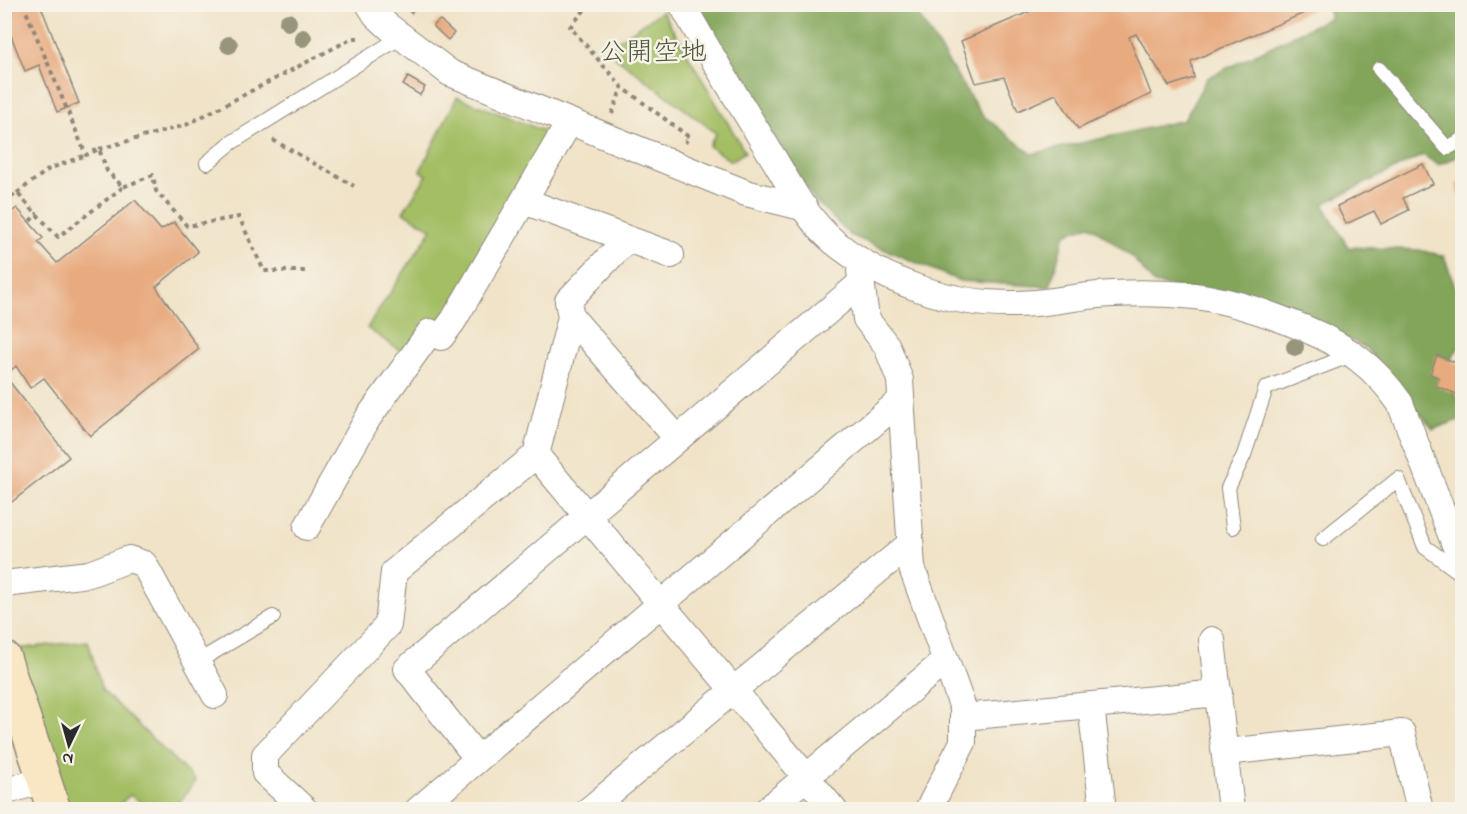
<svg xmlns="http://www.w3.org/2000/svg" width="1467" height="814" viewBox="0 0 1467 814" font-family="'Indie Flower','Klee One',sans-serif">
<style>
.green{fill:#a3be64;stroke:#677448;stroke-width:1.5}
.forest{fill:#82a55a;stroke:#566842;stroke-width:1.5}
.building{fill:#e8aa7f}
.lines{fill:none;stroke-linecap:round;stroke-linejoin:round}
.lane-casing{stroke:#8e877a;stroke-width:16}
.street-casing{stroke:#8e877a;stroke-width:28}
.secondary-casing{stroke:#8e877a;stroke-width:36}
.path{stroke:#8e877a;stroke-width:4;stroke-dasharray:4.5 4.5;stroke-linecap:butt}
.lane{stroke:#fff;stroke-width:14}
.street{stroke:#fff;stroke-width:26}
.secondary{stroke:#f9e7c3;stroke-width:33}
.tree{fill:#97967b}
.labels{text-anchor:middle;stroke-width:5;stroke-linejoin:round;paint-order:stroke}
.park-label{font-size:27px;fill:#4f573c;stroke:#f7f3e8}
</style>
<rect width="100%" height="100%" fill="#f7f3e8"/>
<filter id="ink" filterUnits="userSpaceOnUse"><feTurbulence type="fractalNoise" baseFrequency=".0167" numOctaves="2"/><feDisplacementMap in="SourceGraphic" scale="12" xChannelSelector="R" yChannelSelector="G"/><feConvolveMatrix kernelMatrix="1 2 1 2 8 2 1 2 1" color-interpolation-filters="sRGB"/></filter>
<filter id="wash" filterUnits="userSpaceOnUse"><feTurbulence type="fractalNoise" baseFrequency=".008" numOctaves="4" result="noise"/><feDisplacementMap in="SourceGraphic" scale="24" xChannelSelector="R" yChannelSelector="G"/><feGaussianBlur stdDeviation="1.35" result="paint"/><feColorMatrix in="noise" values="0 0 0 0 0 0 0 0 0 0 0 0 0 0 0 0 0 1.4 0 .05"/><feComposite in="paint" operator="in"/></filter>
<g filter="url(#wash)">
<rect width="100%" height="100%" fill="#f0e3c8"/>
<path class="green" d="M662 11 745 152 731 161 709 146 716 133 605 49Z
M457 97 549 133 447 316 405 354 367 328 432 229 403 212 427 175 420 171Z
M88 641 102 690 196 781 174 809H151L130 795 115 809H68L15 649Z"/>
<path class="forest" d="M692 5H912L981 114 1032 154 1184 120 1207 78 1331 17 1326 5H1462V155L1438 165 1423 155 1323 204 1348 247 1419 250 1444 256 1462 306V342L1451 359 1453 391 1462 408V419L1433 429 1366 348 1273 302 1154 284 1132 257 1090 225 1065 234 1050 287 960 281 850 235 813 198Z"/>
<g id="blocks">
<path class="building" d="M4 4H40L79 103 57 112 39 65 25 71 4 18Z
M1037 4H1315L1316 8 1191 61 1194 78 1169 86 1136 34 1129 37 1151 94 1078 129 1056 94 1018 111 1004 77 976 83 961 41 1038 8Z
M440 20 454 33 448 40 433 26Z
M408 77 425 87 420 95 403 85Z
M1423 164 1433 184 1403 198 1409 210 1381 224 1374 211 1346 224 1337 206Z
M1462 182V205L1456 184Z
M135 200 161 230 174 222 198 252 156 287 199 349 90 436 44 378 30 388 16 366 5 376 69 457 4 508V217L17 208 43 238 38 242 57 263Z
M1437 355 1462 365V396L1436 386 1439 378 1430 374Z"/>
</g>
</g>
<g filter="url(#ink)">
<use href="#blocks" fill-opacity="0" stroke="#8e877a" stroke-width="1.5"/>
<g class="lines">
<defs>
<path id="lane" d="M1379 69 1447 148 1462 140
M207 163 231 143 401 37
M1233 527 1228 488 1244 455 1266 388 1354 354
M1323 539 1398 479 1425 547 1462 574
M197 662 273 617"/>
<path id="street" d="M369 4 376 15 389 27 450 73 746 193 805 208
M682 4C712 59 745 111 777 164 793 191 808 220 833 241 883 282 952 306 1017 304 1049 304 1080 295 1112 294 1136 293 1160 293 1184 295 1226 298 1268 313 1306 329 1346 346 1375 367 1400 403L1462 563
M524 201 671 255
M860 271 866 319 887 346 900 380 912 568 963 708V742L928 810
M571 317 677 438
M536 455 834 810
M307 527 368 418 430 332 441 337 453 321 569 123
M4 584 89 574 129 559 144 564 215 695
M1212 640 1231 810
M1091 705 1103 810
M963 717 1219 693
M1226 752 1402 733 1420 810
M478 759 407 669 861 283
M4 792 46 779
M305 810 265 773V755L388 625 394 572 536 455 571 317 568 301 626 240
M418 810 901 400
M589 810 910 544
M767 810 945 661"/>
<path id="secondary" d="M4 658 54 810"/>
</defs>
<use href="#lane" class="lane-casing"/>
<use href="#street" class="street-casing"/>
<use href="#secondary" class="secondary-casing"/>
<path class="path" d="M23 4 86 155 99 149 107 171 123 187 153 175 156 191 187 226 239 217 264 271H305
M585 4 588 6 570 27 622 87 689 137 685 143
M410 13 418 4
M612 114 622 87
M273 140 354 186
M99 149 186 125 353 38H362
M17 193 49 169 86 155
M4 202 17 193 58 237 123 187
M30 221 38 213"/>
<use href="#lane" class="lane"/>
<use href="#street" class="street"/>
<use href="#secondary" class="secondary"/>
</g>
<g class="tree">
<circle cx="288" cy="22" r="9"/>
<circle cx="303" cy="38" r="9"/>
<circle cx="229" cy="45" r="9"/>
<circle cx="1295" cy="347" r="9"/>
</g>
</g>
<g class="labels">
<g class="park-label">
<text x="653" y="60">公開空地</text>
</g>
</g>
<rect width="1467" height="814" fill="none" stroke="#f7f3e8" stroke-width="24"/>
<g transform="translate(69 745) rotate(185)" stroke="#f7f3e8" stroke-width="4.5" paint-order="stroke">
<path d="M0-4.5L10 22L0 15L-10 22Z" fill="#2b2b2b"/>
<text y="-9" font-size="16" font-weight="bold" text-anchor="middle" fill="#2b2b2b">N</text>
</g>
</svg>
